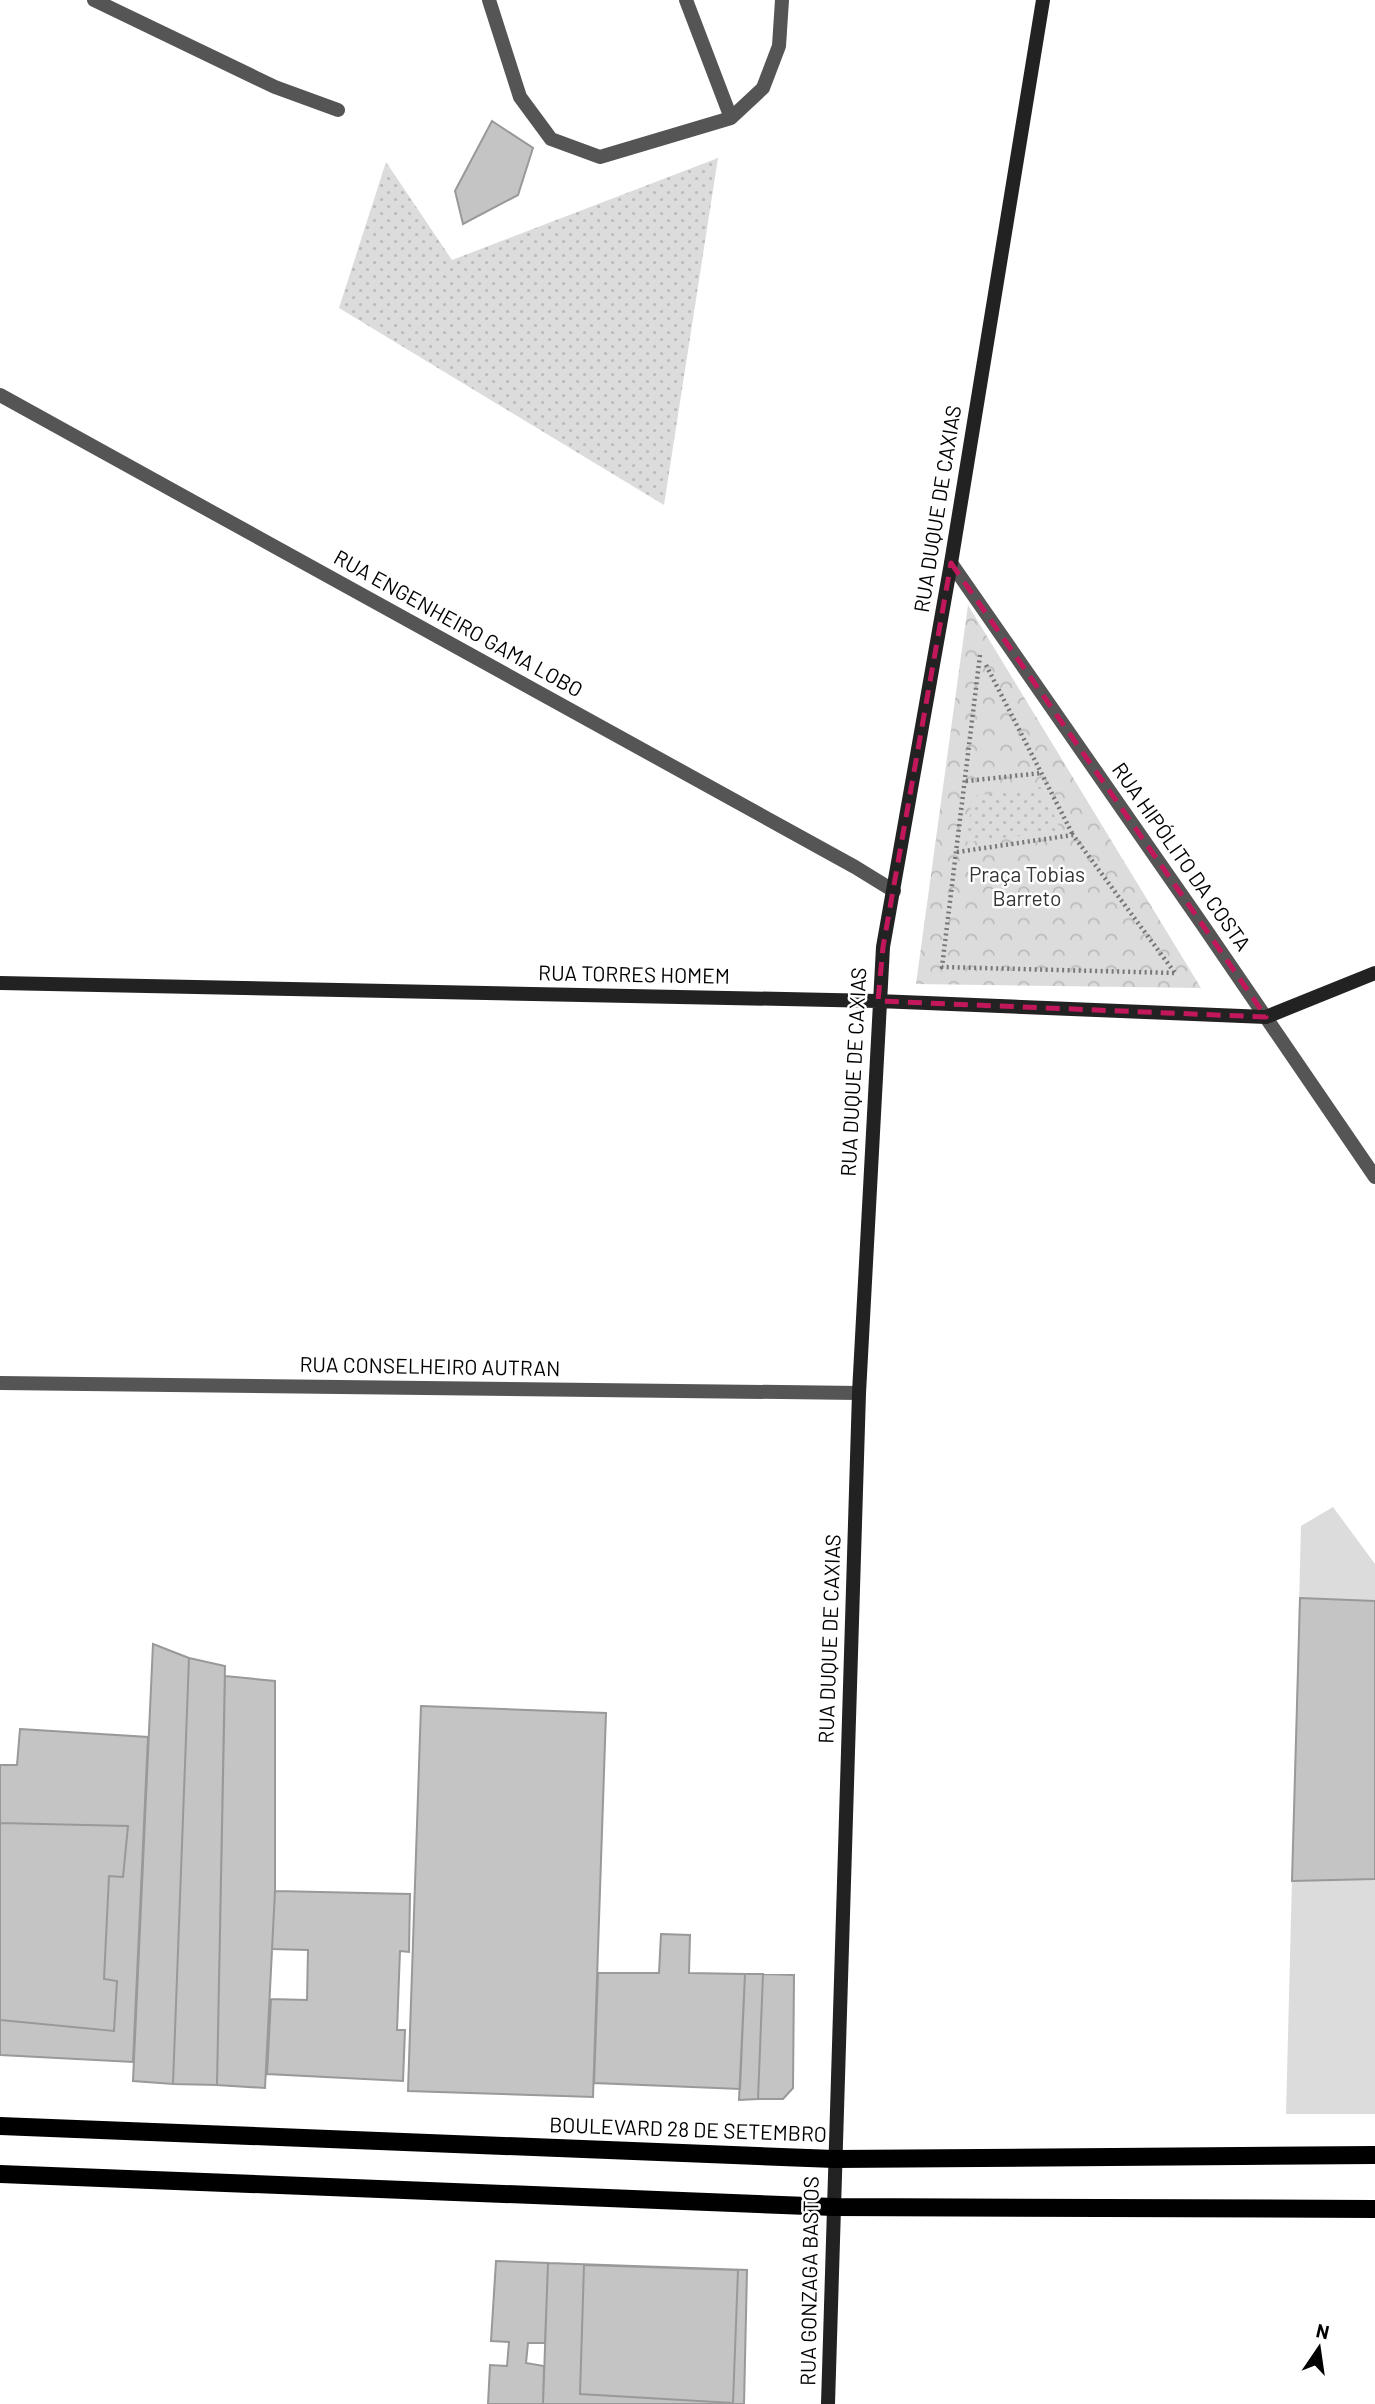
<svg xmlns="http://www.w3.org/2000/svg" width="1375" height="2404" viewBox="0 0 1375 2404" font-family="Barlow,sans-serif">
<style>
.green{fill:#dcdcdc}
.forest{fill:url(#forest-crowns)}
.park{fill:url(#park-dots)}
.building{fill:#c4c4c4;stroke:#999;stroke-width:2}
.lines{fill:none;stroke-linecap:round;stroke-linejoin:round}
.path{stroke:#777;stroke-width:4.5;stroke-dasharray:2 3.5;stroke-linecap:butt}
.lane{stroke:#555;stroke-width:14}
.street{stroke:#555;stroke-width:14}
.secondary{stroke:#222;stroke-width:14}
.primary{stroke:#000;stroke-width:18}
.marked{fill:none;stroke:#c2185b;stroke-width:5;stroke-dasharray:14 9;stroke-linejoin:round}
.labels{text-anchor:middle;stroke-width:5;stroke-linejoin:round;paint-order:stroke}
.street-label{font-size:21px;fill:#000;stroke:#fff}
.park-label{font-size:21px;fill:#333;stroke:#fff}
</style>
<defs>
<pattern id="forest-crowns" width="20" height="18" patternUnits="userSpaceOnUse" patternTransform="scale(1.75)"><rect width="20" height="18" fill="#dcdcdc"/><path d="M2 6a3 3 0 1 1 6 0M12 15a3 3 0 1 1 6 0" fill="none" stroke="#bbb"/></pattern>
<pattern id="park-dots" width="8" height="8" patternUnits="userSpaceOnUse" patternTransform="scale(1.75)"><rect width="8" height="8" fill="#dcdcdc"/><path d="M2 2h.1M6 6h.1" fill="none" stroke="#bbb" stroke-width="1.8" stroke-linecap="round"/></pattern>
</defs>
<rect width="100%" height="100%" fill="#fff"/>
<path class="green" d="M1333 1507 1375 1564V2114H1286L1301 1526Z"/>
<path class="forest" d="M968 605 1201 988 916 984Z"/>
<path class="park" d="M718 158 664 505 339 308 386 162 452 260Z
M1041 787 1061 831 967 842 972 796Z"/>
<path class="building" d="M492 121 533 148 518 195 463 224 455 191Z
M1300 1598 1375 1601V1879L1292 1881Z
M153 1644 189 1658 173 2084 133 2081Z
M189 1658 225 1666 217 2085 173 2084Z
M225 1676 275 1681V1891L265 2088 217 2085Z
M421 1706 606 1713 593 2097 408 2091Z
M20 1729 148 1737 133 2062 0 2055V1765H17Z
M0 1823 128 1826 123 1877 109 1876 104 1979 117 1981 114 2031 0 2020Z
M275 1891 410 1894 409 1952 400 1951 397 2030H405L403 2081 267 2074 271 1999 307 2000 308 1950 272 1949Z
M661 1934 690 1935 689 1973 745 1974 740 2089 594 2083 598 1973H659Z
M745 1974H763L758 2099 739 2100Z
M763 1974 794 1975 793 2088 783 2099H758Z
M496 2261 548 2263 545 2343H528L526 2363 544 2366 543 2404H488L490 2365 507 2366 509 2342 491 2341Z
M548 2263 747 2270 744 2404H543Z
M584 2265 738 2270 733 2403 580 2394Z"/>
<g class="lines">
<path class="path" d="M980 655 942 967 1175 973
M986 665 1073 835
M966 781 1042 773
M957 852 1073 835 1175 973"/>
<path class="lane" d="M489 0 520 97 551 139 600 157 731 118 763 88 779 46 782 0
M686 0 731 118"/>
<path class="street" d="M94 0 275 87 338 110
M0 395 855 867 894 891
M951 563 1202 924 1375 1177
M0 1383 859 1393"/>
<path class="secondary" d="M0 983 878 1001 1266 1017 1375 973
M828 2404 859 1393 883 947 951 563 1043 0"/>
<path class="primary" d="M0 2126 834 2159 1375 2155
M0 2174 834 2207 1375 2209"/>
</g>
<path class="marked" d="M951 563 1202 924 1266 1017 878 1001 883 947Z"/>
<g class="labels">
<g class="street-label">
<text transform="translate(938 509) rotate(-81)" y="7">RUA DUQUE DE CAXIAS</text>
<text transform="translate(458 624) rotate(29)" y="7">RUA ENGENHEIRO GAMA LOBO</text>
<text transform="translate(1181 857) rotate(55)" y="7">RUA HIPÓLITO DA COSTA</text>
<text transform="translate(634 975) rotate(1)" y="7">RUA TORRES HOMEM</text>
<text transform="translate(854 1072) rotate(-87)" y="7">RUA DUQUE DE CAXIAS</text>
<text transform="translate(430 1367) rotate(1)" y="7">RUA CONSELHEIRO AUTRAN</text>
<text transform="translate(830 1639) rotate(-88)" y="7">RUA DUQUE DE CAXIAS</text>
<text transform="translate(688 2130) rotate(2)" y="7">BOULEVARD 28 DE SETEMBRO</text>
<text transform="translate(810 2281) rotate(-89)" y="7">RUA GONZAGA BASTOS</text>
</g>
<g class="park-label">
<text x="1027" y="882">Praça Tobias<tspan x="1027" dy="24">Barreto</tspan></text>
</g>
</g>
<g transform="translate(1319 2348) rotate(13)" stroke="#ffffff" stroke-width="5" paint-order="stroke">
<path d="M0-5L12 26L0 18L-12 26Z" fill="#000000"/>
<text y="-10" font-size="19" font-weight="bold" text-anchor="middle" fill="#000000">N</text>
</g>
</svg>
